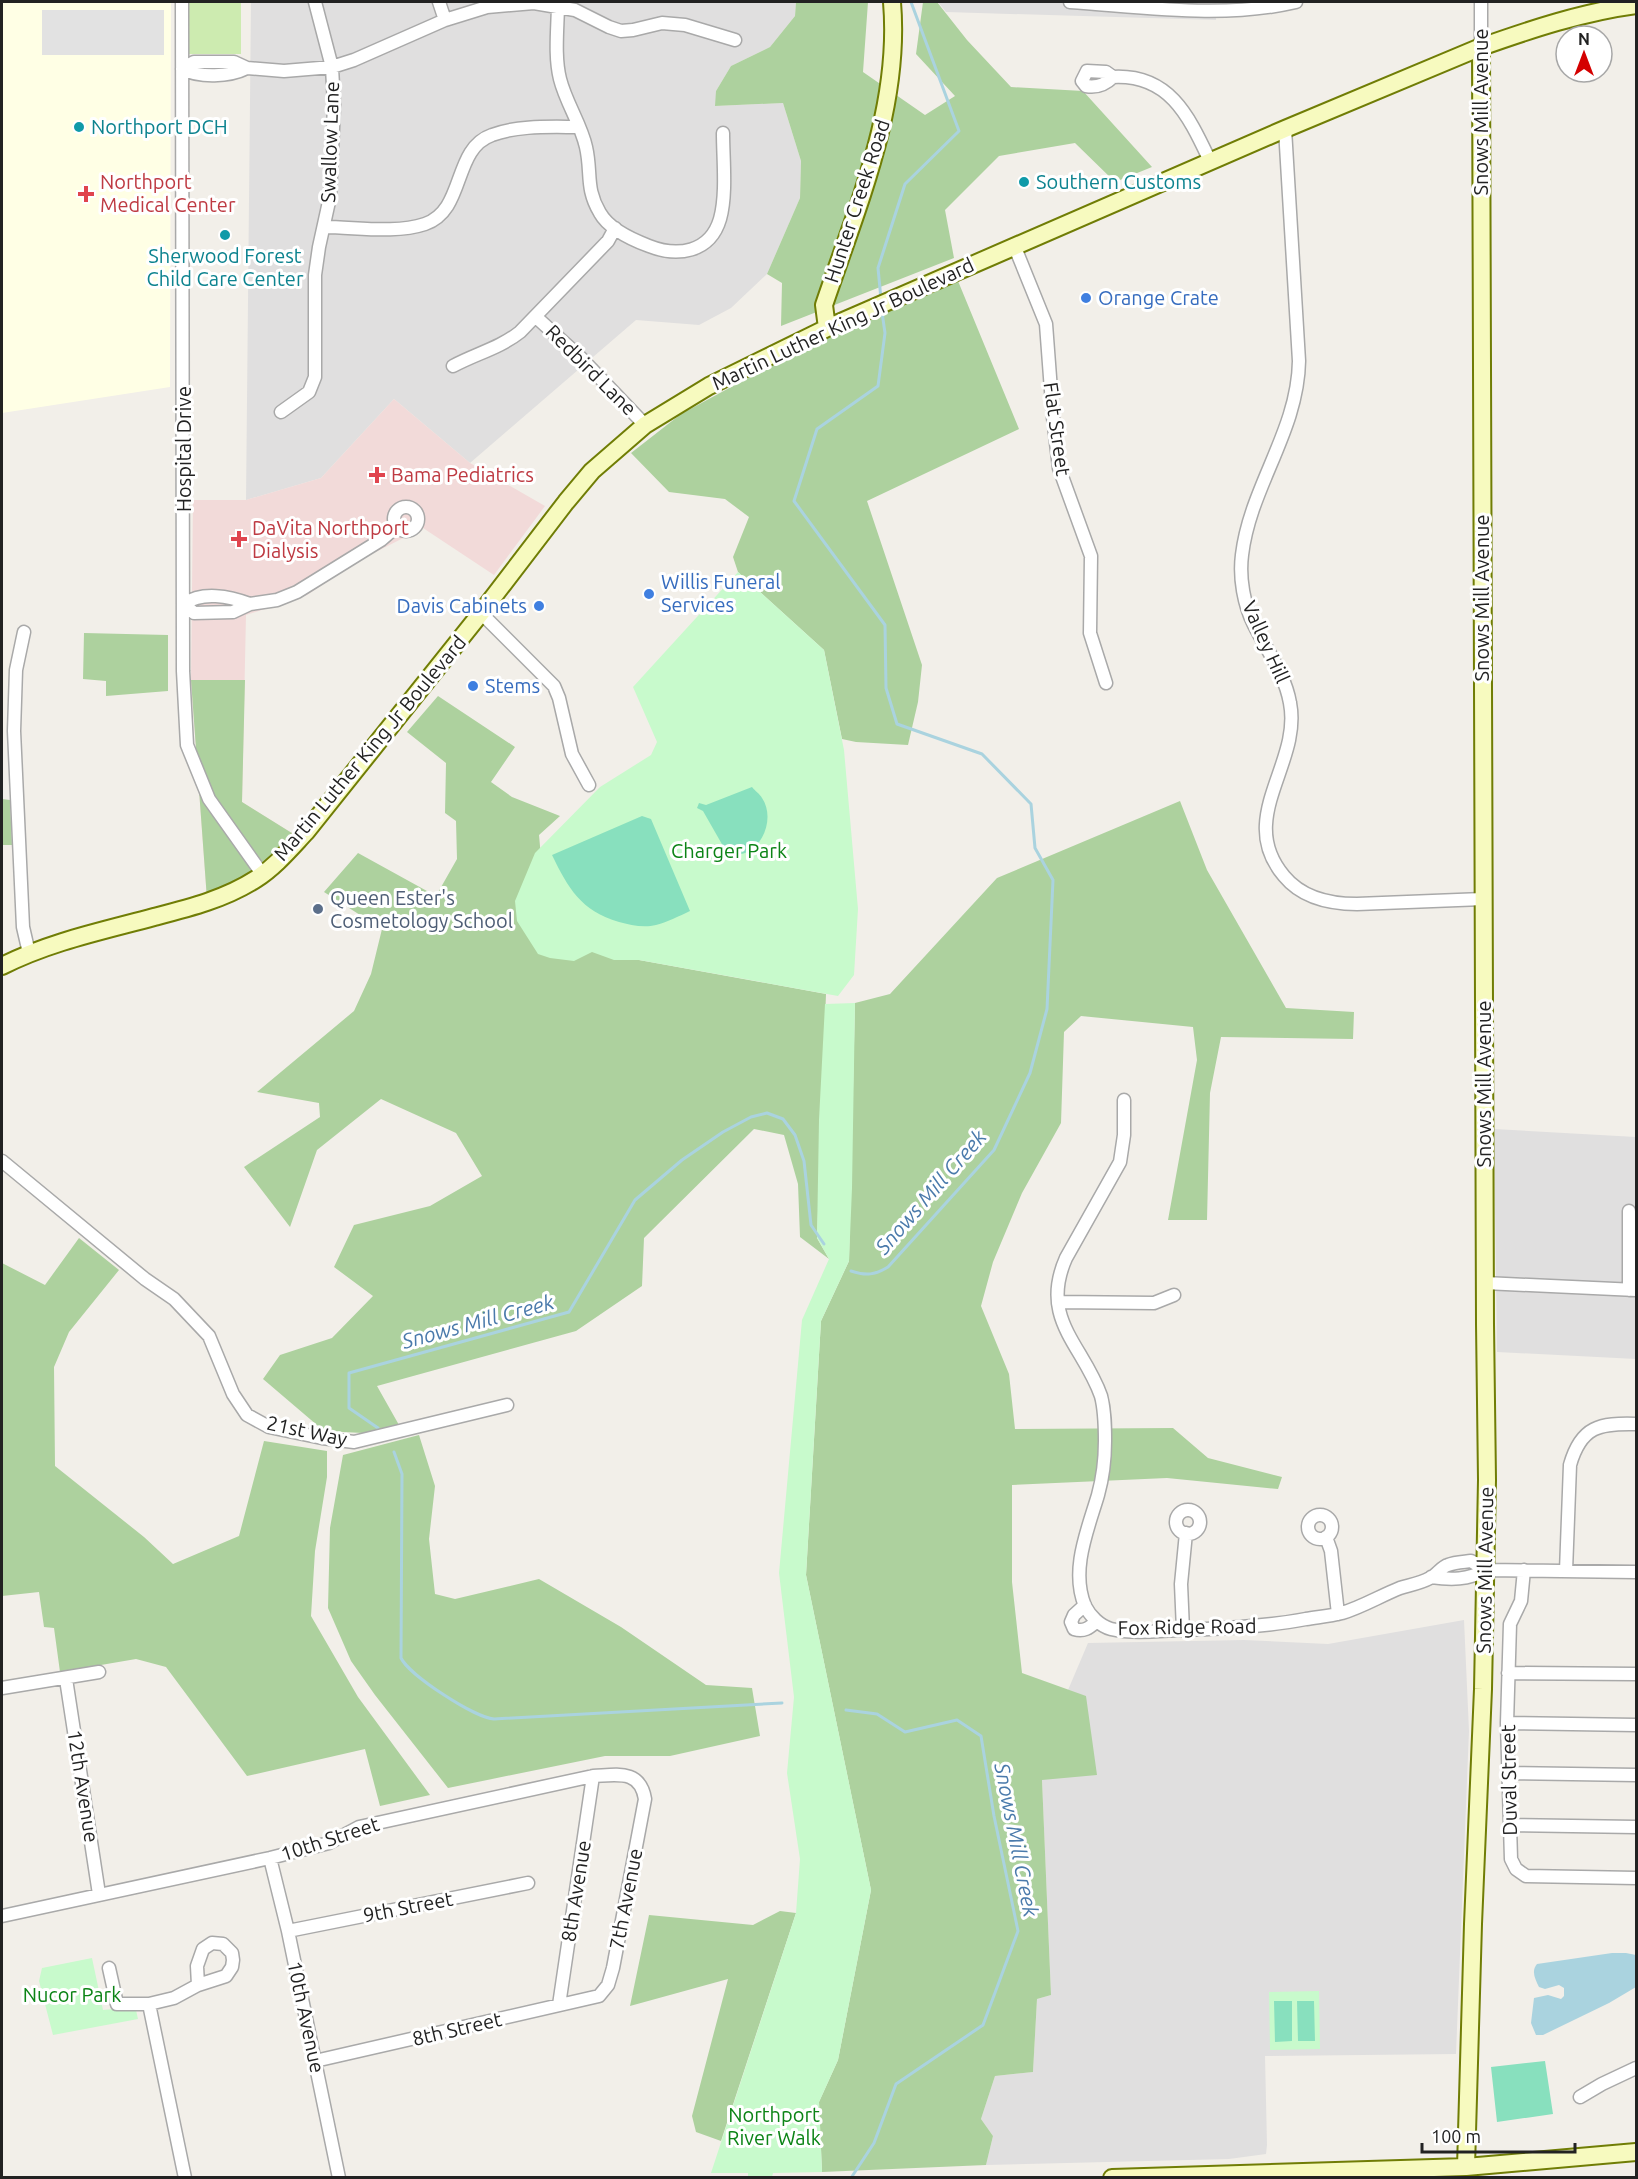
<svg xmlns="http://www.w3.org/2000/svg" width="1638" height="2179" viewBox="0 0 1638 2179" font-family="Ubuntu,sans-serif">
<style>
.residential{fill:#e0dfdf}
.commercial{fill:#f2dad9}
.education{fill:#ffffe5}
.grass{fill:#cdebb0}
.forest{fill:#add19e}
.park{fill:#c8facc}
.pitch{fill:#88e0be}
.parking{fill:#e2e2e2}
.water{fill:#aad3df}
.lines{fill:none;stroke-linecap:round;stroke-linejoin:round}
.stream{stroke:#aad3df;stroke-width:3}
.minor-casing{stroke:#a9a9a9;stroke-width:15}
.secondary-casing{stroke:#707d05;stroke-width:20}
.minor{stroke:#fff;stroke-width:12}
.secondary{stroke:#f7fabf;stroke-width:16}
.culture-dot{fill:#0f9aa8;stroke:#fff;stroke-width:2}
.health-dot{fill:#e0444e;stroke:#fff;stroke-width:2}
.shop-dot{fill:#3f7fe0;stroke:#fff;stroke-width:2}
.service-dot{fill:#5c6f8a;stroke:#fff;stroke-width:2}
.labels{text-anchor:middle;stroke-width:6;stroke-linejoin:round;paint-order:stroke}
.street-label{font-size:20px;fill:#222;stroke:#fff}
.culture-label{font-size:20px;fill:#0d838f;stroke:#fff;text-anchor:start}
.health-label{font-size:20px;fill:#be3a42;stroke:#fff;text-anchor:start}
.shop-label{font-size:20px;fill:#366cbe;stroke:#fff;text-anchor:start}
.park-label{font-size:20px;fill:#0c8416;stroke:#fff}
.service-label{font-size:20px;fill:#4e5e75;stroke:#fff;text-anchor:start}
.water-label{font-size:21px;font-style:italic;fill:#4a7aab;stroke:#fff}
</style>
<rect width="100%" height="100%" fill="#f2efe9"/>
<path class="residential" d="M251 2H796L795 16 770 47 731 66 716 91V106L783 103 801 161 800 198 767 274 731 308 699 325 636 320 470 463 394 399 321 478 246 500Z
M938 2H1217L1216 20 946 12Z
M1494 1129 1636 1137V1359L1497 1352Z
M1464 1620 1469 1731 1456 2054 1265 2056 1267 2145 1266 2154 1229 2159 986 2165 993 2136 981 2119 995 2076 1033 2072 1037 1999 1051 1995 1042 1780 1086 1697 1068 1690 1088 1643 1244 1640 1328 1644Z"/>
<path class="commercial" d="M394 399 470 463 545 506 494 575 423 528 358 561 307 595 246 615 242 802 295 835 207 899 191 681 193 500H246L321 478Z"/>
<path class="education" d="M2 2H171L170 387 2 413Z"/>
<path class="grass" d="M182 2H241V54H182Z"/>
<path class="forest" d="M796 2H868L863 72 925 115 955 96 916 54 923 2H937L967 40 1011 87 1083 91 1152 167 1115 182 1075 143 999 156 945 210 954 258 781 326 782 283 767 274 800 198 801 161 783 103 715 106 716 91 731 66 770 47 795 16Z
M958 281 1019 429 867 501 922 665 918 702 908 745 856 742 842 739 824 650 738 572 733 557 749 517 725 499 669 492 631 453 681 414 798 351Z
M84 633 168 635V691L106 696V681L83 679Z
M191 680H245L242 802 295 835 247 889 207 899Z
M438 696 515 747 491 782 512 797 560 816 539 835 541 857 639 960 826 994 817 1238 829 1259 800 1237 798 1184 784 1135 754 1129 644 1238 642 1286 576 1331 377 1386 399 1425 363 1433 324 1431 263 1379 280 1355 332 1338 373 1296 334 1267 354 1225 430 1206 482 1176 456 1133 381 1099 317 1150 290 1227 244 1167 320 1117 319 1103 257 1092 354 1011 371 974 382 929 324 892 358 853 436 896 457 859 456 821 445 813 446 763 407 732Z
M2 799 10 800 12 845H2Z
M1180 801 1207 870 1286 1008 1354 1012 1353 1039 1221 1037 1210 1093 1207 1220H1168L1197 1060 1193 1027 1081 1016 1064 1032 1061 1123 1022 1193 993 1262 981 1306 1009 1374 1015 1429 1173 1428 1208 1458 1282 1477 1278 1489 1167 1478 1012 1485V1582L1022 1673 1086 1696 1097 1775 1042 1780 1051 1995 1037 1999 1033 2072 995 2076 981 2119 993 2136 986 2165 822 2172 819 2102 838 2060 871 1890 806 1575 821 1321 849 1261 855 1003 890 994 997 878Z
M79 1238 119 1270 69 1332 54 1367 55 1466 144 1537 173 1564 239 1536 264 1441 327 1451V1477L315 1551 311 1616 358 1697 430 1795 380 1806 365 1749 247 1776 166 1667 136 1659 60 1672 54 1628 44 1627 39 1592 2 1596V1263L45 1285Z
M419 1435 435 1486 429 1539 435 1594 455 1599 539 1579 621 1627 706 1685 752 1688 760 1736 670 1756H605L448 1788 375 1695 351 1661 328 1608 330 1528 343 1455Z
M780 1911 796 1913 721 2141 696 2132 692 2116 728 1979 630 2006 649 1915 753 1925Z"/>
<path class="park" d="M738 572 824 650 844 750 858 909 854 975 838 996 639 960H614L592 952 574 961 550 958 538 954 517 921 515 901 535 853 600 787 651 755 657 742 633 687Z
M855 1003 852 1188 849 1261 821 1321 806 1575 871 1890 838 2060 819 2102 822 2172 773 2173 772 2177H748V2173H711L796 1913 800 1859 787 1773 794 1697 779 1573 802 1320 829 1259 817 1238 819 1120 825 1004Z
M92 1958 103 2010 133 2007 136 2010 138 2019 53 2035 39 1981 42 1968Z
M1319 1991 1320 2049 1270 2050 1269 1992Z"/>
<path class="pitch" d="M752 787C755 791 760 794 762 798 778 821 757 863 727 853L703 811 697 808 699 803 706 805Z
M642 816 651 819 690 911C679 916 668 922 656 925 644 928 630 925 619 922 581 911 568 888 552 855Z
M1274 2001H1292V2041L1275 2042Z
M1297 2001H1314L1315 2041H1298Z
M1545 2061 1553 2114 1497 2122 1491 2067Z"/>
<path class="parking" d="M42 10H164V55H42Z"/>
<path class="water" d="M1612 1953H1626L1636 1955V1987L1609 2003 1543 2035H1536L1531 2023 1534 1998 1548 1995 1561 1999 1564 1996V1988L1559 1985 1545 1989 1539 1987C1535 1979 1531 1971 1537 1964Z"/>
<g class="lines">
<path class="stream" d="M881 299 878 268 905 184 959 131 911 2
M851 1271C866 1276 875 1275 888 1267L994 1150 1030 1073 1047 1009 1053 880 1035 848 1031 804 982 754 897 724 886 688 885 625 794 501 817 429 878 386 885 333 882 312
M378 1428 349 1408V1373L569 1312 635 1200 682 1160 723 1132 751 1117 767 1113 783 1119 795 1135 804 1161 811 1225 824 1244
M394 1452 402 1474 401 1658C409 1675 475 1718 494 1719L782 1703
M846 1710 877 1714 905 1732 957 1720 981 1736 994 1816 1018 1931 983 2025 896 2084 874 2143 851 2178"/>
<defs>
<path id="minor" d="M182 2 183 671 187 745 209 799 263 875
M439 2 445 20
M558 2C558 26 554 55 560 79 566 103 581 124 586 147 592 173 585 188 600 213 609 229 633 240 649 246 677 257 710 253 720 219 727 194 723 159 723 133
M1070 2C1144 7 1223 19 1296 2
M1481 2V47
M182 69 194 62H234L247 68 284 71 332 67 354 60 445 20 487 7 534 3 575 10 609 27 621 31 633 30 662 23 685 25 735 40
M182 69C200 78 229 77 247 68
M1087 71 1106 72 1113 77C1105 85 1097 88 1086 86L1082 81Z
M1113 77C1170 74 1189 117 1210 161
M1285 129 1299 361C1298 431 1250 487 1242 555 1239 578 1244 605 1254 625 1267 651 1285 674 1290 703 1302 764 1235 818 1284 876 1302 898 1329 904 1357 904L1483 899
M324 227C356 227 395 234 425 224 466 210 452 149 492 135 518 125 551 127 579 127
M1014 245 1046 324 1053 417 1059 468 1091 556 1090 633 1106 683
M536 317 580 357 645 425
M453 366C475 354 500 348 520 332L608 241 615 228
M281 412 309 392 315 377V275L319 247 330 197 334 105 332 67 315 2
M394 519a12 12 0 1 1 24 0a12 12 0 1 1-24 0Z
M250 604C229 596 202 591 184 604L194 613 233 612 250 604 277 600 297 592 381 540 396 527
M481 613 554 686 559 698 572 754 589 785
M24 632 16 670 14 731 23 927 29 953
M1124 1100V1135L1120 1162 1066 1258C1039 1319 1083 1345 1101 1396 1105 1411 1105 1426 1105 1441 1105 1460 1103 1477 1098 1495 1088 1529 1070 1570 1085 1606 1090 1616 1100 1626 1111 1629 1131 1634 1159 1631 1179 1630 1222 1629 1264 1627 1306 1619 1318 1617 1330 1616 1342 1613 1362 1607 1380 1596 1400 1588 1410 1585 1421 1583 1430 1578 1437 1575 1441 1567 1448 1565 1455 1562 1464 1562 1471 1561L1486 1570
M2 1161 145 1279 174 1299 209 1336 233 1394 247 1415 269 1427 322 1438 354 1442 507 1405
M1485 1283 1636 1290
M1629 1290V1211
M1058 1302 1154 1303 1174 1295
M1176 1522a12 12 0 1 1 24 0a12 12 0 1 1-24 0Z
M1308 1527a12 12 0 1 1 24 0a12 12 0 1 1-24 0Z
M1326 1537 1331 1551 1338 1614
M1524 1570 1521 1601 1510 1624 1507 1723 1511 1859 1516 1869 1526 1876 1636 1878
M1566 1571 1570 1465C1581 1426 1600 1423 1636 1424
M1431 1577C1451 1580 1468 1580 1486 1570L1636 1572
M1085 1605 1074 1615 1071 1622 1074 1629C1084 1632 1089 1628 1096 1622
M1183 1630 1181 1584 1186 1533
M1508 1673 1636 1674
M66 1679 99 1894
M2 1688 99 1672
M1507 1723 1636 1725
M1508 1773 1636 1775
M1510 1825 1636 1827
M270 1858 288 1931 339 2178
M2 1916 270 1858 329 1843 359 1827 593 1776C617 1775 640 1769 645 1799L613 1968 608 1985 599 1996 315 2061
M288 1931 528 1883
M109 1968 117 2004H149
M559 2005 593 1776
M1580 2097 1602 2084 1636 2068
M185 2178 149 2004 174 1998 198 1985 226 1976 232 1967 233 1960 232 1953 223 1944 212 1943 203 1949 197 1966 198 1985"/>
<path id="secondary" d="M827 328 824 305C857 207 901 107 892 2
M2 966C49 942 102 931 154 917 189 908 225 899 256 879 275 867 290 849 306 832L481 613 566 502 592 471 645 425 709 386 827 328 1285 129 1481 47C1532 29 1583 12 1636 5
M1466 2167 1473 1924 1483 1689 1487 1480 1485 1324 1481 47
M1112 2178 1466 2167 1636 2152"/>
</defs>
<use href="#minor" class="minor-casing"/>
<use href="#secondary" class="secondary-casing"/>
<use href="#minor" class="minor"/>
<use href="#secondary" class="secondary"/>
</g>
<g class="culture-dot">
<circle cx="79" cy="127" r="6"/>
<circle cx="1024" cy="182" r="6"/>
<circle cx="225" cy="235" r="6"/>
</g>
<g class="health-dot">
<path d="M83 185h6v6h6v6h-6v6h-6v-6h-6v-6h6z"/>
<path d="M374 466h6v6h6v6h-6v6h-6v-6h-6v-6h6z"/>
<path d="M236 530h6v6h6v6h-6v6h-6v-6h-6v-6h6z"/>
</g>
<g class="shop-dot">
<circle cx="1086" cy="298" r="6"/>
<circle cx="649" cy="594" r="6"/>
<circle cx="539" cy="606" r="6"/>
<circle cx="473" cy="686" r="6"/>
</g>
<circle class="service-dot" cx="318" cy="909" r="6"/>
<g class="labels">
<g class="street-label">
<text transform="translate(1481 112) rotate(-90)" y="7">Snows Mill Avenue</text>
<text transform="translate(330 142) rotate(-88)" y="7">Swallow Lane</text>
<text transform="translate(857 201) rotate(-72)" y="7">Hunter Creek Road</text>
<text transform="translate(843 324) rotate(-25)" y="7">Martin Luther King Jr Boulevard</text>
<text transform="translate(591 370) rotate(45)" y="7">Redbird Lane</text>
<text transform="translate(1057 429) rotate(82)" y="7">Flat Street</text>
<text transform="translate(184 449) rotate(-90)" y="7">Hospital Drive</text>
<text transform="translate(1482 598) rotate(-90)" y="7">Snows Mill Avenue</text>
<text transform="translate(1266 642) rotate(66)" y="7">Valley Hill</text>
<text transform="translate(370 748) rotate(-50)" y="7">Martin Luther King Jr Boulevard</text>
<text transform="translate(1484 1084) rotate(-90)" y="7">Snows Mill Avenue</text>
<text transform="translate(307 1431) rotate(12)" y="7">21st Way</text>
<text transform="translate(1485 1570) rotate(-89)" y="7">Snows Mill Avenue</text>
<text transform="translate(1187 1627) rotate(-1)" y="7">Fox Ridge Road</text>
<text transform="translate(1509 1780) rotate(-91)" y="7">Duval Street</text>
<text transform="translate(83 1786) rotate(81)" y="7">12th Avenue</text>
<text transform="translate(330 1839) rotate(-18)" y="7">10th Street</text>
<text transform="translate(576 1891) rotate(-81)" y="7">8th Avenue</text>
<text transform="translate(626 1899) rotate(-79)" y="7">7th Avenue</text>
<text transform="translate(408 1907) rotate(-11)" y="7">9th Street</text>
<text transform="translate(306 2017) rotate(78)" y="7">10th Avenue</text>
<text transform="translate(457 2029) rotate(-13)" y="7">8th Street</text>
</g>
<g class="culture-label">
<text x="91" y="134">Northport DCH</text>
<text x="1036" y="189">Southern Customs</text>
<text x="225" y="263" text-anchor="middle">Sherwood Forest<tspan x="225" dy="23">Child Care Center</tspan></text>
</g>
<g class="health-label">
<text x="100" y="189">Northport<tspan x="100" dy="23">Medical Center</tspan></text>
<text x="391" y="482">Bama Pediatrics</text>
<text x="252" y="535">DaVita Northport<tspan x="252" dy="23">Dialysis</tspan></text>
</g>
<g class="shop-label">
<text x="1098" y="305">Orange Crate</text>
<text x="661" y="589">Willis Funeral<tspan x="661" dy="23">Services</tspan></text>
<text x="527" y="613" text-anchor="end">Davis Cabinets</text>
<text x="485" y="693">Stems</text>
</g>
<g class="park-label">
<text x="729" y="858">Charger Park</text>
<text x="72" y="2002">Nucor Park</text>
<text x="774" y="2122">Northport<tspan x="774" dy="23">River Walk</tspan></text>
</g>
<g class="service-label">
<text x="330" y="905">Queen Ester's<tspan x="330" dy="23">Cosmetology School</tspan></text>
</g>
<g class="water-label">
<text transform="translate(931 1192) rotate(-49)" y="7">Snows Mill Creek</text>
<text transform="translate(478 1322) rotate(-15)" y="7">Snows Mill Creek</text>
<text transform="translate(1016 1840) rotate(79)" y="7">Snows Mill Creek</text>
</g>
</g>
<rect width="1638" height="2179" fill="none" stroke="#222222" stroke-width="6"/>
<g transform="translate(1584 54)"><circle r="28" fill="#ffffff" stroke="#a7a7a7" stroke-width="1.5"/>
<path d="M0-4.5L10 22L0 15L-10 22Z" fill="#d40000"/>
<text y="-9" font-size="16" font-weight="bold" text-anchor="middle" fill="#222222">N</text>
</g>
<path d="M1422 2143v9h153v-9" fill="none" stroke="#222222" stroke-width="3"/>
<text x="1431" y="2143" font-size="18" fill="#222222" stroke="#ffffff" stroke-width="4.5" paint-order="stroke">100 m</text>
</svg>
